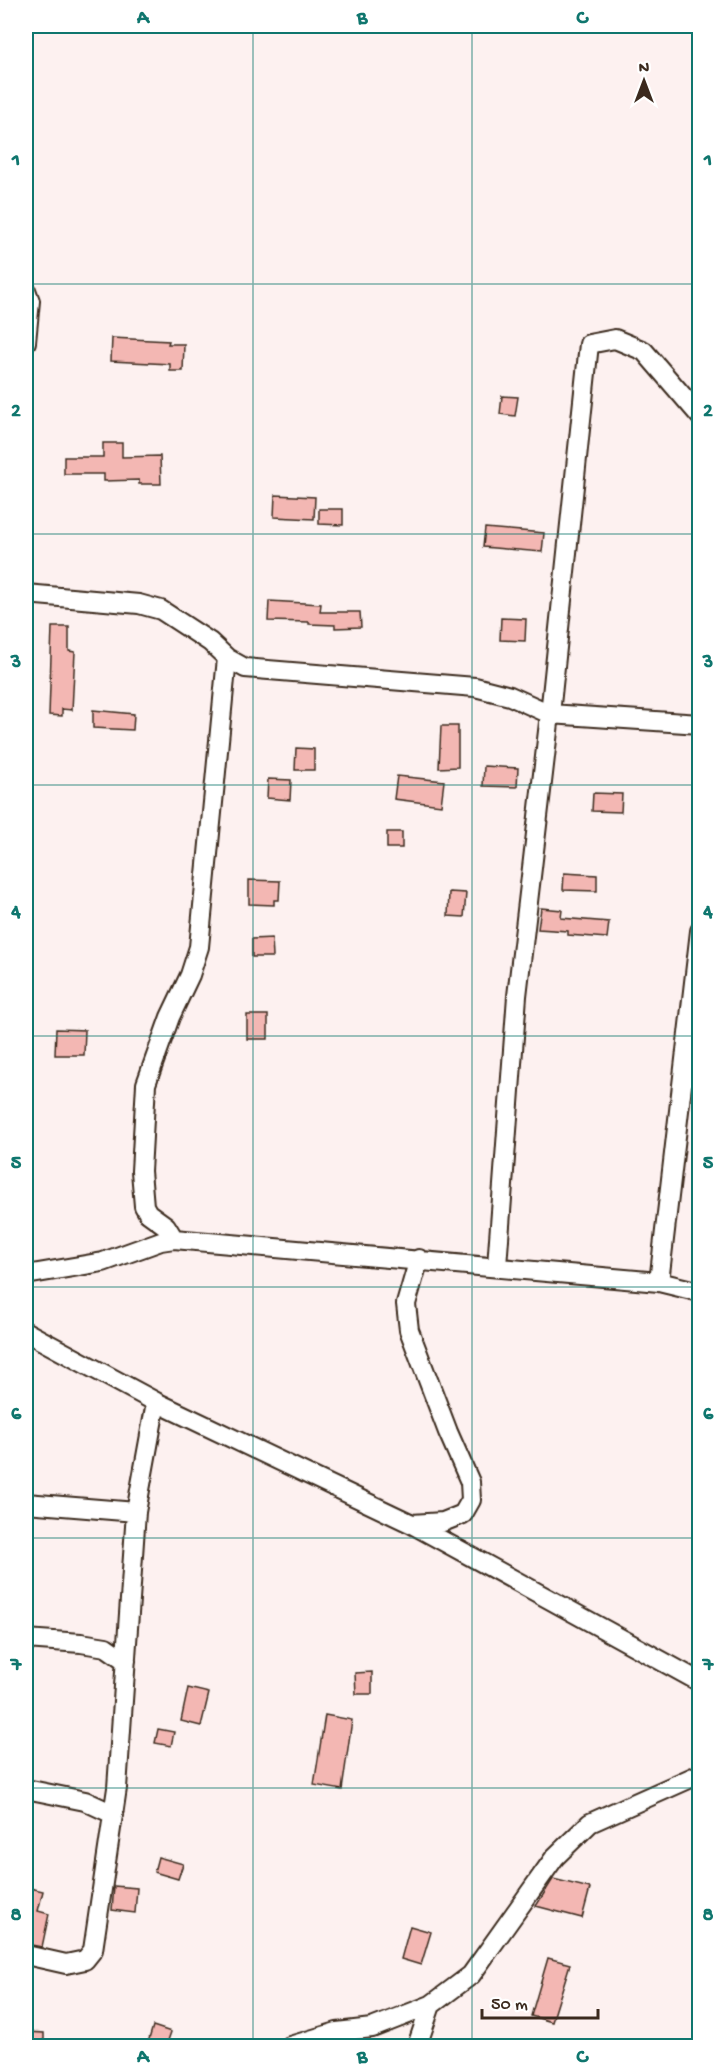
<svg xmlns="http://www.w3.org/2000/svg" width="725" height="2072" viewBox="0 0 725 2072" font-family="'Gochi Hand',sans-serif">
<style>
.building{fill:#f3b7b3;stroke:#3b2a1e;stroke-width:1.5}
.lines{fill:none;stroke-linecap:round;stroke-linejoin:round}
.minor-casing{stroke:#3b2a1e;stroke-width:22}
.minor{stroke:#fff;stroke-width:18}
.grid{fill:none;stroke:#0f766e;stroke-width:1.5;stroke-opacity:0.55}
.neatline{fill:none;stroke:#0f766e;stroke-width:2}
.grid-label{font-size:20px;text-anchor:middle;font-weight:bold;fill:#0f766e}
</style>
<rect width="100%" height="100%" fill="#fdf1f0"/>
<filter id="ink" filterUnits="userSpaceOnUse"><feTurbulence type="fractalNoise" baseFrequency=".0167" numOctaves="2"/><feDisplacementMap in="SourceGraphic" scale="12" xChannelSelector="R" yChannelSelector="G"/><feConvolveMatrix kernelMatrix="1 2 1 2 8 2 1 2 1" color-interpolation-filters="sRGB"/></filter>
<g filter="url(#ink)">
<path class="building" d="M112 338 169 341 168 344H184L183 371H170V364L111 361Z
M502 396 518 397 515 416 500 414Z
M103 443H122V457L160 456 161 484H139V480L104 481V474H64V457H103Z
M275 495 315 497 314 519 274 517Z
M319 509H343V525L319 524Z
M485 528 544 533 542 552 483 547Z
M269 601 321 604 320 612H360L361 627 335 628V625L309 624V622L268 621Z
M501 618 526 619 525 641 500 640Z
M52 627H69V651L75 652 72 710 62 709V716L49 715Z
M93 710 134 714 133 730 93 728Z
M441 726H458V767L439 768Z
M296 748 314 749V770H295Z
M484 766 518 768 517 787 483 786Z
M397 776 444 781 441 805 394 799Z
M268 779 291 780 290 800 267 798Z
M593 793 622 794 621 812 592 811Z
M387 832H402V848H387Z
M564 873 597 875V891L563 890Z
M249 880 280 881 279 900H274V905L249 904Z
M449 892 466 893 464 917 448 916Z
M541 908 562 910 561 918 609 922 607 938 568 935V931L538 929Z
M272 938 273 957H252V939Z
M247 1015H268V1039H247Z
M56 1029 85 1030 84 1055H55Z
M372 1672V1694H356L355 1673Z
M188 1688 209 1693 201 1726 181 1721Z
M325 1715 352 1720 342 1790 314 1785Z
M158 1729 174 1732 171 1746 155 1743Z
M158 1857 183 1864 178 1879 154 1872Z
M553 1879 590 1888 582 1918 536 1906Z
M114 1886 137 1888 135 1913 112 1910Z
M26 1887 43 1891 38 1911 49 1914 42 1947 26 1944Z
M410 1926 431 1932 421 1965 401 1959Z
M548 1958 570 1964 552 2022 531 2016Z
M153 2026 171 2032 166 2046H147Z
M26 2032 44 2033V2046H26Z"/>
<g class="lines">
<defs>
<path id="minor" d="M26 290 30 301 26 342
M26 594 139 604 161 610 210 642 227 658 245 668 475 687 510 696 550 714 700 724
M174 1239 166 1226 148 1213 144 1206 141 1171 146 1084 170 1017 190 975 199 947 227 658
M497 1266 517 996 550 714 589 344 615 339 644 351 700 416
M26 1275 103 1262 161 1241 174 1239 659 1282 700 1292
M659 1282 700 931
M26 1332 156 1402 412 1524 700 1682
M26 1503 136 1512
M412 1524 443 1522 463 1514 471 1500 470 1482 448 1432 409 1330 406 1304 419 1259
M26 1639 81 1643 106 1647 126 1661
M26 1789 85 1801 113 1814
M26 1955 66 1964 85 1960 93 1950 117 1788 136 1512 156 1402
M290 2046 337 2032 372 2028 431 2005 471 1975 555 1857 590 1823 700 1774
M417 2046 431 2005"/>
</defs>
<use href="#minor" class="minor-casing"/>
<use href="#minor" class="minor"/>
</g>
</g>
<path class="grid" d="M253 26V2046M472 26V2046M26 284H700M26 534H700M26 785H700M26 1036H700M26 1287H700M26 1538H700M26 1788H700"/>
<rect width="725" height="2072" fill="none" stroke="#fff" stroke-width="66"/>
<g transform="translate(644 81)" stroke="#ffffff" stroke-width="4.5" paint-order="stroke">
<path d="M0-4.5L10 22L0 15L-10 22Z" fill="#3b2a1e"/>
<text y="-9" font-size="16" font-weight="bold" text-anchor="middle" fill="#3b2a1e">N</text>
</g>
<path d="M482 2009v9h116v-9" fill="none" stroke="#3b2a1e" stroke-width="3"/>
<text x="491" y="2009" font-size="18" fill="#3b2a1e" stroke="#ffffff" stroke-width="4.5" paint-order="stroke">50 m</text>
<rect x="33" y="33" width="659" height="2006" class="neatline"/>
<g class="grid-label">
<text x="143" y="23">A</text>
<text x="362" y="23">B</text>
<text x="582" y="23">C</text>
<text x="16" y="165">1</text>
<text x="708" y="165">1</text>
<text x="16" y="416">2</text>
<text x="708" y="416">2</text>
<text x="16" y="667">3</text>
<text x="708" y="667">3</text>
<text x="16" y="917">4</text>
<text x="708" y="917">4</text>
<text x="16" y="1168">5</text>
<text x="708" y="1168">5</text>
<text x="16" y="1419">6</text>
<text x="708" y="1419">6</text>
<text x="16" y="1670">7</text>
<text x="708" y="1670">7</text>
<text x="16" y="1920">8</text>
<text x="708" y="1920">8</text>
<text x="143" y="2062">A</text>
<text x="362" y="2062">B</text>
<text x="582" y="2062">C</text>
</g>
</svg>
